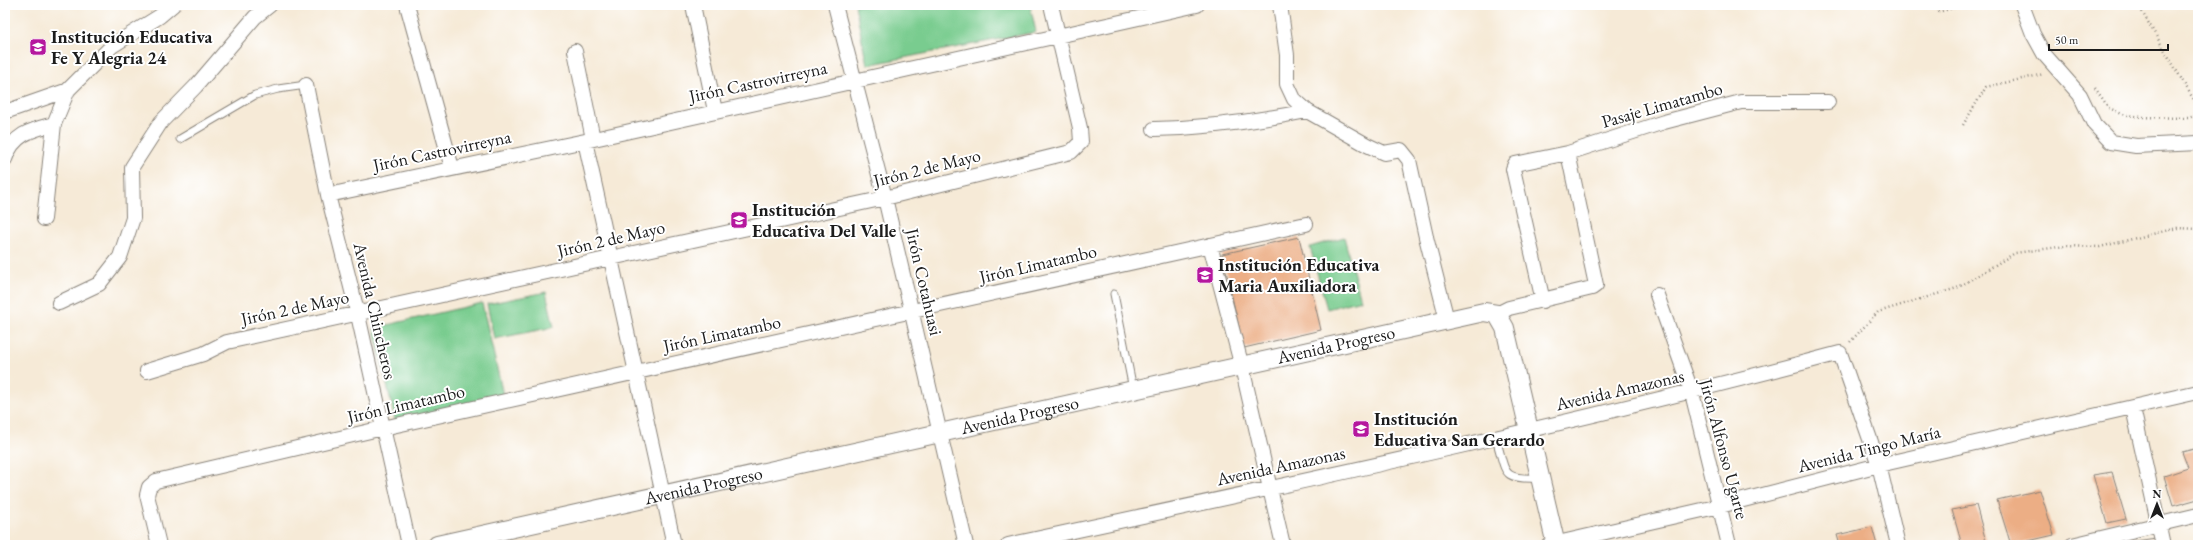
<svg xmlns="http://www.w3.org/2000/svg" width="2203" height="550" viewBox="0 0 2203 550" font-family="'EB Garamond',serif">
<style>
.green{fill:#79cc8f;stroke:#4a7456}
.building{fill:#ecae85}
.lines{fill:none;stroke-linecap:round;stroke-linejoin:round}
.service-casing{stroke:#89837a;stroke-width:9}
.minor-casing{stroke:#89837a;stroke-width:16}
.tertiary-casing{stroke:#89837a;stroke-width:20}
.path{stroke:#89837a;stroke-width:2.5;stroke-dasharray:1 3;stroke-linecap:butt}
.service{stroke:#fff;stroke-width:7}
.minor{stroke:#fff;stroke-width:14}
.tertiary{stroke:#fff;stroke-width:18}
.labels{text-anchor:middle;stroke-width:4;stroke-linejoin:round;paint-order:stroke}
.poi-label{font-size:18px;font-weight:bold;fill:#1c1c1c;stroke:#fff;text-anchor:start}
.street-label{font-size:18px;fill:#1c1c1c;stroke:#fff}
</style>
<rect width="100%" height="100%" fill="#fff"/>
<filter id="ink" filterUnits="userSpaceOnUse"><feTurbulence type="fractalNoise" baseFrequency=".025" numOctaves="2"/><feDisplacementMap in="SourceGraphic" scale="8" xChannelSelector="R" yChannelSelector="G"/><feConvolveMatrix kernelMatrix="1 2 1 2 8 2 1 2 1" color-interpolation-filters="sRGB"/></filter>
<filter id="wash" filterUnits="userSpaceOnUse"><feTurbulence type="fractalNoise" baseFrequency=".012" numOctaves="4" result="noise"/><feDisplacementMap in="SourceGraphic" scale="16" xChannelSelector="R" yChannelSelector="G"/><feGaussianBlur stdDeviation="0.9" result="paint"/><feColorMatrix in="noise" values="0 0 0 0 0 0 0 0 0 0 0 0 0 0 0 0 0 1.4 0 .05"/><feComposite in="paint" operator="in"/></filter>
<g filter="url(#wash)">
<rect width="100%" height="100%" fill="#f6ead7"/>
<path class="green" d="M855 5H1030L1036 32 867 65Z
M1344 237 1361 300 1327 309 1310 247Z
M546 292 554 327 494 339 487 304Z
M482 303 504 399 396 424 374 328Z"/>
<g id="blocks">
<path class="building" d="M1299 237 1321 330 1244 348 1222 254Z
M2198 448V499L2173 506 2164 476 2188 468 2182 452Z
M2112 472 2126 519 2107 523 2093 475Z
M2040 490 2054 535 2011 545 1997 500Z
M1976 505 1987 545H1962L1952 510Z
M1872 527 1877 545H1840L1837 535Z
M2156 538 2157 545H2119L2129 542Z"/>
</g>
</g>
<g filter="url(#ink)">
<use href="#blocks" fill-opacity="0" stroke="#89837a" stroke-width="1"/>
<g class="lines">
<defs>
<path id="service" d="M180 139 255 95 278 89 306 85
M1114 294 1133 389
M1496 439C1507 473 1500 480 1540 478"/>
<path id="minor" d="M407 5 452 168
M693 5 715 111
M835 5 885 198 966 545
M1280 5 1287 55V84L1294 99 1307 111 1367 145 1384 153 1401 150 1409 160 1426 237 1447 320
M2022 5 2033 34 2044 54 2080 95 2094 124 2111 142 2136 146 2198 143
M575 51 593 139
M306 85 328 195 358 315 409 545
M5 112 68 90 112 46 160 16 173 5
M1154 129C1205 128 1257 121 1307 111
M585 141 674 545
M5 159C13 134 31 130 54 124
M328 195 585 141 1197 5
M44 219 54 124 68 90
M1210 245 1242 367 1283 545
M1657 295 1692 393 1729 545
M1543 301 1513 169 1515 164 1568 153 1664 122 1741 102H1828
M59 303 99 284 120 257 133 218 132 167 161 122 196 86 255 17 270 5
M1497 314 1509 308 1592 288 1596 285 1568 153
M147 371 203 354 227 342 885 198 1071 152 1081 142 1080 128 1051 5
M2133 408 2163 545
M159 545 147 495 149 487 156 481 383 428 1306 224
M1008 545C1287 485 1565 426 1840 353L1879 465 1898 545
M1549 545 1720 506 1879 465 2198 392
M2072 545 2198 515"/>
<g id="tertiary">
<path id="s1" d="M437 545 1484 312 1497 314 1505 328 1556 545"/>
</g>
</defs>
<use href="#service" class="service-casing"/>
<use href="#minor" class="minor-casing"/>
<use href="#tertiary" class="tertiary-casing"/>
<path class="path" d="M2138 5 2198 107
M1938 12 1965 5
M2095 88 2109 108 2122 114 2141 117 2189 118 2198 114
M1963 125 1986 87 2044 74
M1850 342 1878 312 1957 288 2015 253 2066 246 2100 247 2177 228 2198 229"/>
<use href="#service" class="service"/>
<use href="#minor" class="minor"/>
<use href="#tertiary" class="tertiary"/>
</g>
</g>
<defs>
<symbol id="school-square" viewBox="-11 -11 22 22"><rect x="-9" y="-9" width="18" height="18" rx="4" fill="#b5179e" stroke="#fff"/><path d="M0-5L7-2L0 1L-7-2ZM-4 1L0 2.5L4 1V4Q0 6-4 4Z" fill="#fff"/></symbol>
</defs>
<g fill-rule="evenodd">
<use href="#school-square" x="28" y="37" width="20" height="20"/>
<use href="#school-square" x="729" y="210" width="20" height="20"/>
<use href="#school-square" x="1195" y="265" width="20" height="20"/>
<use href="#school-square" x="1351" y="419" width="20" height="20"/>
</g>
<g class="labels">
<g class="poi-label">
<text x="51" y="43">Institución Educativa<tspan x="51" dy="21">Fe Y Alegria 24</tspan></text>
<text x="752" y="216">Institución<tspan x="752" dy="21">Educativa Del Valle</tspan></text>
<text x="1218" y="271">Institución Educativa<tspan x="1218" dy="21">Maria Auxiliadora</tspan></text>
<text x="1374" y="425">Institución<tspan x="1374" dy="21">Educativa San Gerardo</tspan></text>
</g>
<g class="street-label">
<text transform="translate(758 82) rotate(-12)" y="6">Jirón Castrovirreyna</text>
<text transform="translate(1662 105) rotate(-16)" y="6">Pasaje Limatambo</text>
<text transform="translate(442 151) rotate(-12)" y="6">Jirón Castrovirreyna</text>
<text transform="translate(927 168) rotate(-14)" y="6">Jirón 2 de Mayo</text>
<text transform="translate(611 239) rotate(-13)" y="6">Jirón 2 de Mayo</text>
<text transform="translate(1038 264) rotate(-13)" y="6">Jirón Limatambo</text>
<text transform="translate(924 282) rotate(77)" y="6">Jirón Cotahuasi</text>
<text transform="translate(295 308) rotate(-12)" y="6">Jirón 2 de Mayo</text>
<text transform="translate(375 311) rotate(77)" y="6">Avenida Chincheros</text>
<text transform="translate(722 334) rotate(-12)" y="6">Jirón Limatambo</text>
<text dy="6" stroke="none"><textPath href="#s1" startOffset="921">Avenida Progreso</textPath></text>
<text transform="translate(1620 390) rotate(-13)" y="6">Avenida Amazonas</text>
<text transform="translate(406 404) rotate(-13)" y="6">Jirón Limatambo</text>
<text dy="6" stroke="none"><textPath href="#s1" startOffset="597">Avenida Progreso</textPath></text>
<text transform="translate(1724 449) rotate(75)" y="6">Jirón Alfonso Ugarte</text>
<text transform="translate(1869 449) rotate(-14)" y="6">Avenida Tingo María</text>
<text transform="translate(1281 466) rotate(-12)" y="6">Avenida Amazonas</text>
<text dy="6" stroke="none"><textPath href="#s1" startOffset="273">Avenida Progreso</textPath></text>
</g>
</g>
<rect width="2203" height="550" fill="none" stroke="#fff" stroke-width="20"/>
<g transform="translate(2157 504)" stroke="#ffffff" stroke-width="3" paint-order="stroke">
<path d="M0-3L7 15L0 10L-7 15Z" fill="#1c1c1c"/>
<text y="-6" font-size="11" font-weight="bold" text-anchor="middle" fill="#1c1c1c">N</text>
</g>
<path d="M2049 44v6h119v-6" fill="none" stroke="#1c1c1c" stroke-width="2"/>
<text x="2055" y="44" font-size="12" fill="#1c1c1c" stroke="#ffffff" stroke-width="3" paint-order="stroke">50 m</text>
</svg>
